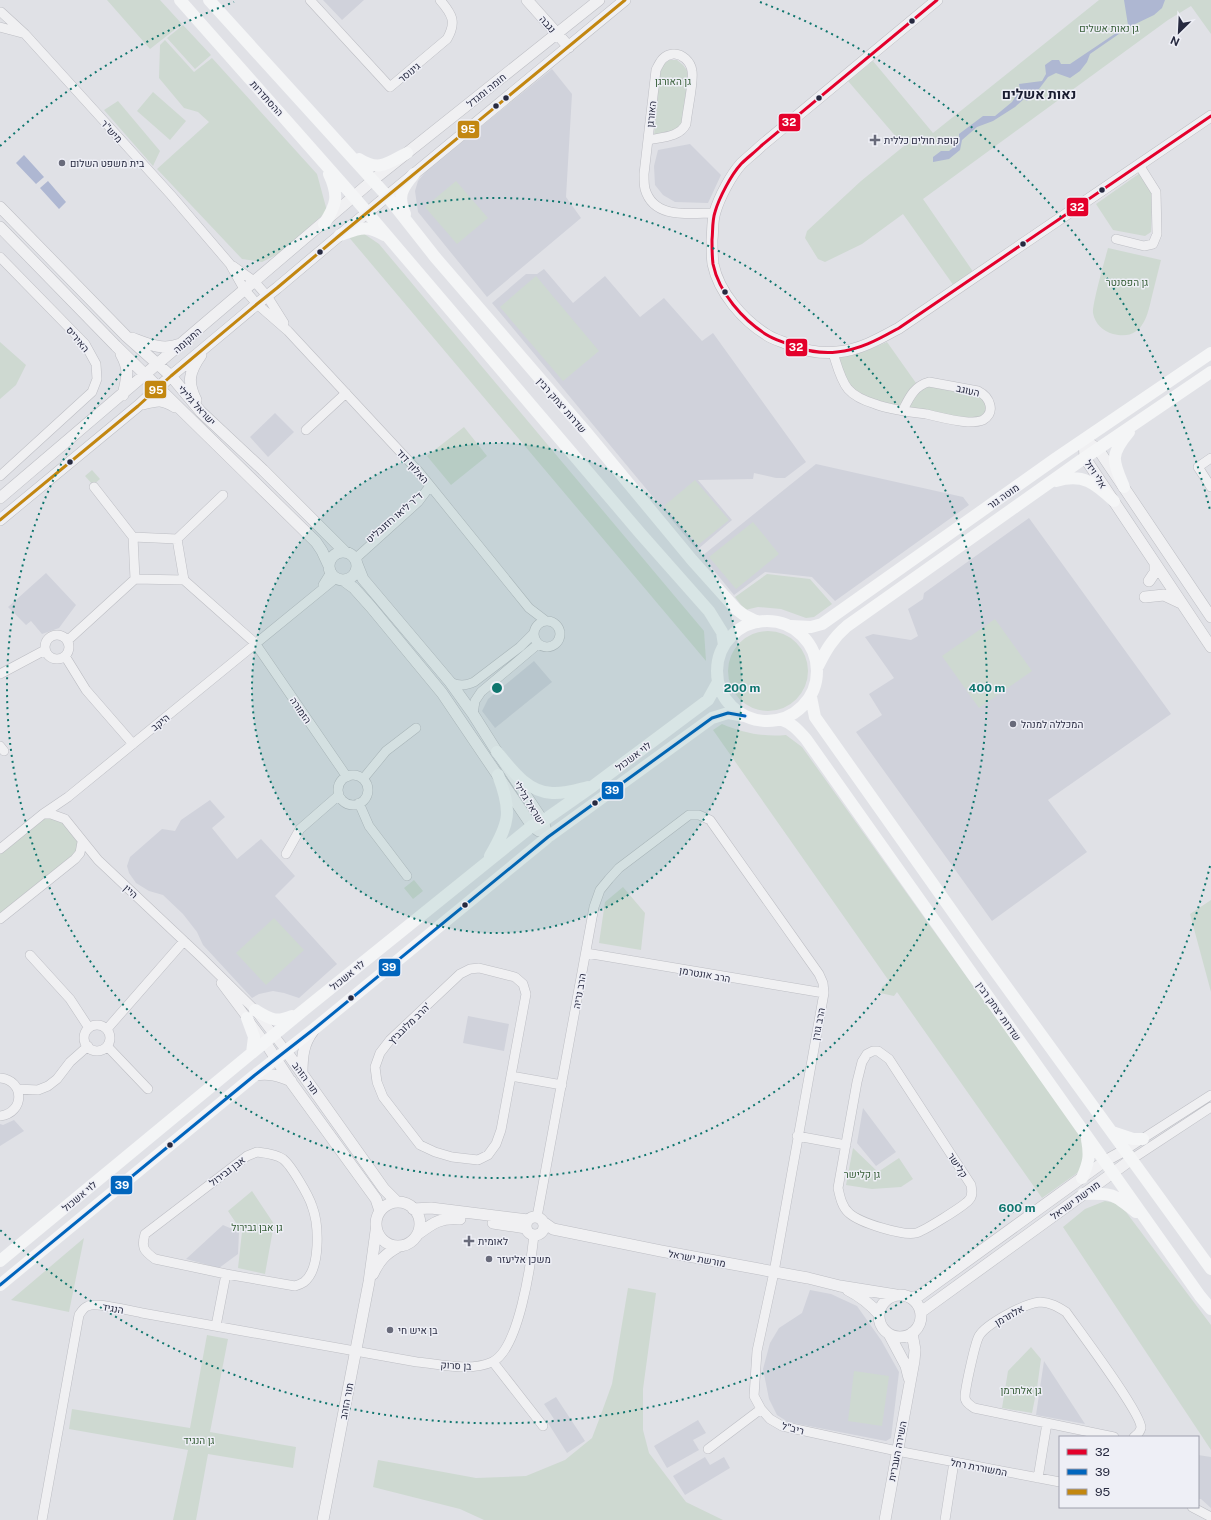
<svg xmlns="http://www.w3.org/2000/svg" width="1211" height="1520" viewBox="0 0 1211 1520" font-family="'Public Sans',Heebo,sans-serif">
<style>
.built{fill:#d0d2db}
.green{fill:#ced9d1}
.water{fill:#aeb7d2}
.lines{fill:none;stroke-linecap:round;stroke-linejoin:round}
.minor-casing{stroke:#bdbec4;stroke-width:10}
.tertiary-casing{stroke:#bdbec4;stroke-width:12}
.minor{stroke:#f0f0f2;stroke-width:9}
.tertiary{stroke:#f0f0f2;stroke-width:11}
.secondary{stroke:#f4f5f6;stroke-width:12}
.bus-1-casing{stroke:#eeeff6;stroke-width:6}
.bus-2-casing{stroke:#eeeff6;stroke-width:6}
.bus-3-casing{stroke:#eeeff6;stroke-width:6}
.bus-1{stroke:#e4002b;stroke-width:3}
.bus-2{stroke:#0065bd;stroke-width:3}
.bus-3{stroke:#c38710;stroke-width:3}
.ring{fill:none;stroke:#0f766e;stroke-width:2;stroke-dasharray:2 4}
.bus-dot{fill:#272a40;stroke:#eeeff6;stroke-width:1.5}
.poi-dot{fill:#686a7a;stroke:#eeeff6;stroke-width:1.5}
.labels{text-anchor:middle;stroke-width:3;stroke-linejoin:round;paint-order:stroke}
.street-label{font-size:10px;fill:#272a40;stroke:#eeeff6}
.park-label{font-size:10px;fill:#345c35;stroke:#eeeff6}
.poi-label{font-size:10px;fill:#272a40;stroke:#eeeff6;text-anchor:start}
.district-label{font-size:14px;font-weight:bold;fill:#191c30;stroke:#eeeff6}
.centre{fill:#0f766e;stroke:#eeeff6;stroke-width:2}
.ring-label{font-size:12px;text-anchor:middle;font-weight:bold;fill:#0f766e;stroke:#eeeff6;stroke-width:3;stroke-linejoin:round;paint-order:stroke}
.line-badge{stroke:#eeeff6;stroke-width:1.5}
.badge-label{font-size:11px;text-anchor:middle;font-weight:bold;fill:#fff}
</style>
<rect width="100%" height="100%" fill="#e0e1e6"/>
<path class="built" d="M323 0H364L342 20Z
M552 69 572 94 566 197 581 218 487 297 418 212 415 191 418 181 427 170Z
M690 144 721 175 708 203 675 202 663 195 655 185 654 166 658 150Z
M544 269 573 303 605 276 640 317 664 298 702 341 713 333 806 462 785 478H776L754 473 753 479 698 480 732 520 697 550 492 303 526 274H537Z
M275 413 294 432 268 457 250 437Z
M816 464 963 497 969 505 835 601 812 577 765 572 734 595 702 556Z
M1029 518 1171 714 1048 800 1087 852 992 921 856 732 882 715 869 694 894 678 865 637 873 634 911 640 918 636 908 609 923 599 924 593Z
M46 573 76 605 59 628 42 634 31 621 26 625 8 607Z
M534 661 552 682 495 728 482 711 488 699Z
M210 800 225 817 212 828 237 859 261 839 295 876 275 896 337 964 299 998 284 993 273 991 259 994 252 998 203 945 197 932 183 914 163 895 149 891 136 883 129 873 127 866 130 857 162 829 175 831 181 820Z
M468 1016 509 1024 504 1051 463 1043Z
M863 1108 896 1152 876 1166 857 1143Z
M14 1120 24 1131 0 1146V1124L3 1125Z
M223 1225 239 1232 238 1254 219 1268 186 1259Z
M810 1290 831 1294 857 1306 881 1340 899 1372 891 1438 886 1441 788 1422 777 1415 769 1399 763 1369 770 1343 779 1328 802 1313Z
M1044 1361 1085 1424 1036 1415Z
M556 1397 585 1441 567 1453 548 1423 554 1419 544 1404Z
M698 1420 706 1433 693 1440 699 1450 667 1468 654 1446Z
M1198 1455 1211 1457V1508L1201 1499H1198Z
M705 1457 710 1465 724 1457 730 1468 685 1495 673 1476Z"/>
<path class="green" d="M107 0H160L182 24 150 49Z
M1099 0H1211V34L1191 6 1168 20 923 199 974 273 954 286 903 214 862 244 825 262 818 259 805 238 807 231 861 181 904 146 848 81 873 61 933 133Z
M183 25 211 55 195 69 167 38Z
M165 40 194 72 212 58 317 174 327 211 280 253 262 262 242 259 157 169 209 122 198 112 184 108 159 78 160 45Z
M669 60H677L683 65 689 73 681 126 676 130 654 135 660 72 664 64Z
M153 92 186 121 170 140 137 111Z
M118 101 160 151 153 166 104 110Z
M1140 173 1152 193 1151 232 1145 236 1113 230 1096 204Z
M456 181 488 218 457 244 425 207Z
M360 231 379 244 704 631 706 661 347 235Z
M1108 248 1161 260C1158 272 1155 284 1152 296 1147 318 1142 341 1113 334 1103 331 1095 324 1093 313 1092 305 1105 259 1108 248Z
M536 276 599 351 563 381 500 307Z
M0 342 26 365 16 385 0 399Z
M887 342 916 383 909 392 902 406C888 403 860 400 852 388 845 379 842 367 838 356L866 351Z
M929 385 978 394 987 400 986 414 976 419 906 409 912 396Z
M464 427 487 456 451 485 427 456Z
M92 470 100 479 93 485 85 476Z
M695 480 729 520 698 545 664 506Z
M753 522 779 554 736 589 709 557Z
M767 574 810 579 832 604 814 617 806 618 781 609 758 607 745 610 735 597Z
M995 619 1032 671 979 708 942 656Z
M728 671a40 40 0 1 1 80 0a40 40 0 1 1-80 0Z
M722 724C743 733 763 737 786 735L802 747 1080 1135 1085 1157 1080 1171 1042 1198 897 992 894 996 880 993 882 987 889 981 713 730Z
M43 814 65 819 81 848 0 919V849Z
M414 880 423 891 413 899 404 888Z
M623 887 645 913 641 950 599 943 605 902Z
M1211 900V992L1190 914Z
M274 918 304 950 266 985 236 953Z
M853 1148 878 1172 899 1158 913 1179 901 1187 872 1189 846 1185Z
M252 1191 274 1224 265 1274 238 1268 242 1232 228 1211Z
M1105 1201 1115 1203 1126 1212 1211 1325V1450L1063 1227 1085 1209Z
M84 1238 69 1312 11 1300Z
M628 1288 656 1293 643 1389V1430L649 1453 686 1502 723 1520H484L460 1509 373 1487 378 1460 476 1478 526 1476 565 1460 592 1438 600 1417 612 1384Z
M207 1335 228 1339 210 1432 296 1447 293 1468 208 1454 196 1520H173L188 1450 69 1429 72 1409 190 1428Z
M1031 1347 1041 1359 1037 1388 1038 1389 1036 1393 1032 1413 1002 1408 1008 1371Z
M854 1371 889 1376 882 1426 848 1421Z"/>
<path class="water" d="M1124 0H1165L1162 8 1154 15 1129 27 1090 54 1087 62 1080 71 1070 78 1056 73 1048 77 1036 93 1027 101 1024 99 1015 107 993 121 977 127 962 140 960 150 949 159 933 162V157L941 151H949L959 143V134L983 116H995L1012 102 1020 90 1019 84 1042 81 1046 74 1045 65 1052 60H1059L1061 64H1070L1128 25Z
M24 155 44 177 36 184 16 163Z
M48 181 66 202 59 209 40 188Z"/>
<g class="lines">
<defs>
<path id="minor" d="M310 0 390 87 447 39C457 22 452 14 440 0
M1 12 25 34 171 195 230 264 244 289 257 304 288 331 419 472 529 608 546 621
M0 27 22 33
M649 140C662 137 680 137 686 124 687 111 694 82 692 71 691 62 682 53 673 54 663 55 660 62 656 70L644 174C644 179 644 185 645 189 654 220 690 213 715 213
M1116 239 1144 246 1153 244 1157 234 1156 192 1139 165
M0 257 85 344 96 364 97 379 92 392 0 476
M233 266 254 281 267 296 284 323
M833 353C837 365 840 379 848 389 855 397 865 401 875 404 891 410 909 412 926 414 939 417 954 421 968 422 972 422 979 422 983 420 996 412 990 397 978 391L929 382C914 386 909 398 903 410
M306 430 346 393
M1211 458 1198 467 1211 487
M94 487 133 537
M133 537 177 539 184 580 135 579Z
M177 539 223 495
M355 559 418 502 430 486
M184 580 255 643 347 777
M323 585 331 572
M534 634a13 13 0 1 1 26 0a13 13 0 1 1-26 0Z
M45 647a12 12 0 1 1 24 0a12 12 0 1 1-24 0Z
M67 641 135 579
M65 656 86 690 133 744
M0 674 45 650
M450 682C459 686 465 686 474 682L520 647 533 634
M473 714 475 701 481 692 538 644
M0 746 4 751
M338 790a15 15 0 1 1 30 0a15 15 0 1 1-30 0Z
M363 779 386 751 416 728
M359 803 369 826 407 876
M43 814H51L65 819 98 860 202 958 255 1010 286 1051
M0 849 43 814 68 797 336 578
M286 854 300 829 339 795
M0 919 75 859 80 853 82 842
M586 953 824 993
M30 955 70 999 89 1028
M479 968 515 977 523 984 526 994 501 1130 496 1144 488 1155 478 1160 452 1157 435 1152 420 1145 383 1097 377 1082 375 1067 380 1053 390 1040 460 974 470 969Z
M221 983 265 1042
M84 1038a13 13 0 1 1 26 0a13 13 0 1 1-26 0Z
M107 1029 184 941
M107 1046 148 1089
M873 1051H878L889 1059 971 1185C972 1191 973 1196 969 1200 964 1206 924 1231 916 1233 903 1236 860 1223 849 1213 842 1207 840 1197 838 1188L857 1082 862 1062 867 1054Z
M511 1076 562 1085
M0 1078C25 1080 25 1113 0 1116
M17 1089 38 1090 48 1086 57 1079 70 1062 88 1046
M797 1136 846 1145
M1125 1150 1211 1095
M257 1152C265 1153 276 1154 283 1159 291 1165 309 1196 312 1206 319 1224 321 1269 304 1282 301 1284 298 1285 295 1286L226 1274 155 1259C144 1251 141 1248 145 1234L247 1156Z
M1132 1159 1211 1107
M537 1217 594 907 600 890 609 879 619 868 689 815H699L710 820 819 974 823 983 824 993 774 1272 757 1351 754 1396 761 1409 770 1419 782 1426 897 1451 1060 1482
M216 1326 226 1274
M493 1362 543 1426
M1114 1437 974 1408C970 1405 965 1402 965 1397 965 1389 975 1343 979 1336 986 1324 1025 1303 1040 1302 1050 1302 1058 1307 1066 1312 1078 1329 1142 1414 1141 1428 1140 1432 1137 1435 1134 1437
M708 1449 761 1409
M1038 1478 1047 1423
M1192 1507 1211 1517
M42 1520 79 1315C81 1312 84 1307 88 1306 95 1302 132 1311 142 1313L417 1362C440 1364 470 1372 492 1362 519 1350 531 1263 534 1235
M945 1520 954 1462"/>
<path id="tertiary" d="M527 0 569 47
M937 0 761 146C755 152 747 158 741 164 731 175 719 198 715 212 712 221 713 231 712 240 712 247 712 256 713 264 719 293 743 320 767 335 775 340 784 342 792 346 807 351 822 354 837 352 860 350 879 339 899 328L1211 116
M0 207 126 336 171 376 201 412 263 470 345 552
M0 227 116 346 316 542 322 551 329 566
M132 338C148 344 163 351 180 344
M121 354C130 370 127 377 123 395
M196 400C187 382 189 372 201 355
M143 404C158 400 162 399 175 407
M1084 440 1085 458 1211 647
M1084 440 1098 449 1211 617
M0 498 373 180 599 0
M0 520 138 406 171 376 257 304 277 288 340 235 625 0
M329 566a14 14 0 1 1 28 0a14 14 0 1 1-28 0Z
M357 564 363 579 450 682 473 714 497 752 543 821 548 837
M343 580 354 588 371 607 442 693 532 826 539 831
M1149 581 1155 572V563
M1145 597 1164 595 1181 603
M265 1042 291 1082 376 1199 380 1211
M286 1051 384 1189 397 1202
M302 1074C302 1057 303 1044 313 1031
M255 1075C269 1073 278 1075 291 1081
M376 1224a22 22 0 1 1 44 0a22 22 0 1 1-44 0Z
M413 1209 431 1208 528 1220
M526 1226a9 9 0 1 1 18 0a9 9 0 1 1-18 0Z
M543 1222 553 1229 661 1251 808 1278 840 1286 896 1295
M493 1223 526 1228
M418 1234C433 1223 441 1217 460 1219
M373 1274C379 1261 385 1254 398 1247
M848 1290C860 1296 870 1304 879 1314
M879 1316a21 21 0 1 1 42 0a21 21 0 1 1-42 0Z
M912 1298 920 1295 1105 1161 1125 1150
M921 1312 1132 1159
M889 1334 906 1366 909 1378
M323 1520 369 1282 376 1231
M885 1520 914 1361 915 1350 912 1333"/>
</defs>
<use href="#minor" class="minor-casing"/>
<use href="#tertiary" class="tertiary-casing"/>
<use href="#minor" class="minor"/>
<use href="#tertiary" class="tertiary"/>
<path class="secondary" d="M180 0 354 197 640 533 709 611 722 632 724 645
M209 0 387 196 435 257 586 432 692 560 736 609 744 615 758 622
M359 159C379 172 388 163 407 153
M405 214C397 196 402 188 414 174
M324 224C337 204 339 196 329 174
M340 235C358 229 366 224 384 235
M1056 481C1083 473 1095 483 1114 501
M1124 487C1113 461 1109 456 1129 432
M717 671a50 50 0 1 1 100 0a50 50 0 1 1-100 0Z
M791 626 811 627 822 624 1055 459 1211 353
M818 666C826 650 833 638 847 626L1080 461 1211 372
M811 697 815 717 974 942 1211 1269
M780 719C792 723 798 730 806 739L1200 1296 1211 1309
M497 752C511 769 527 792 552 793 564 794 576 790 588 787
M490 856C510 822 512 812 498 775
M255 1010C270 1019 275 1023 292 1016
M247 1018 254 1037 252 1053
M1112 1132 1133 1139H1143
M1082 1178C1089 1162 1090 1156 1087 1139
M1083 1194C1112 1193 1113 1193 1136 1212
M0 1261 299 1014 532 826 543 821 593 786 708 700 718 682
M0 1285 255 1075 314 1029 548 837 712 718 728 713 745 716"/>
<defs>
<path id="bus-1" d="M937 0 761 146C755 152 747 158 741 164 731 175 719 198 715 212 712 221 713 231 712 240 712 247 712 256 713 264 719 293 743 320 767 335 775 340 784 342 792 346 807 351 822 354 837 352 860 350 879 339 899 328L1211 116"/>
<path id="bus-2" d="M0 1285 255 1075 314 1029 548 837 712 718 728 713 745 716"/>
<path id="bus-3" d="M0 520 138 406 171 376 257 304 277 288 340 235 625 0"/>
</defs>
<use href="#bus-1" class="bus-1-casing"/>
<use href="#bus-2" class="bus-2-casing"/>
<use href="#bus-3" class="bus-3-casing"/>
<use href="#bus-1" class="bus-1"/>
<use href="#bus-2" class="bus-2"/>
<use href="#bus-3" class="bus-3"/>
</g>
<circle cx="497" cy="688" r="245" fill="#0f766e" fill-opacity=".12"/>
<g class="ring">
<circle cx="497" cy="688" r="245"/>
<circle cx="497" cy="688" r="490"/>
<path d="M1210 866A735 735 0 0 1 0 1230M0 146A735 735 0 0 1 234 2M760 2A735 735 0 0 1 1210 510"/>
</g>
<g class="bus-dot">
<circle cx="912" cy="21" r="3.5"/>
<circle cx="506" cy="98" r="3.5"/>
<circle cx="819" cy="98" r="3.5"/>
<circle cx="496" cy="106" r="3.5"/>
<circle cx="1102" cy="190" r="3.5"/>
<circle cx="1023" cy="244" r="3.5"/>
<circle cx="320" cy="252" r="3.5"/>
<circle cx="725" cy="292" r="3.5"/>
<circle cx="70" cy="462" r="3.5"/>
<circle cx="595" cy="803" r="3.5"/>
<circle cx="465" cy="905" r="3.5"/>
<circle cx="351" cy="998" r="3.5"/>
<circle cx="170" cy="1145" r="3.5"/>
</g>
<g class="poi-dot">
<path d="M873 134h4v4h4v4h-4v4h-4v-4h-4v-4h4z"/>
<circle cx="62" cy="163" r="4"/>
<circle cx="1013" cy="724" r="4"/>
<path d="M467 1235h4v4h4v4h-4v4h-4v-4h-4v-4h4z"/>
<circle cx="489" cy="1259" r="4"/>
<circle cx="390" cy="1330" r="4"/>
</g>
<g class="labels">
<g class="street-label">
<text transform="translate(548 24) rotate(49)" y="4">נגבה</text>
<text transform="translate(409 72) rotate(-39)" y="4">גינוסר</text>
<text transform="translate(486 90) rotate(-39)" y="4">חומה ומגדל</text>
<text transform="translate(267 98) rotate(48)" y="4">ההסתדרות</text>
<text transform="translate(651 114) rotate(-84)" y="4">האורגן</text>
<text transform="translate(112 131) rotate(48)" y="4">מיש"ר</text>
<text transform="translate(78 339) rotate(50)" y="4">האיריס</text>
<text transform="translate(187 340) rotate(-41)" y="4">התקומה</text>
<text transform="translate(968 390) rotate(13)" y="4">העוגב</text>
<text transform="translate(197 405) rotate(47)" y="4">ישראל גלילי</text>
<text transform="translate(562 405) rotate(49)" y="4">שדרות יצחק רבין</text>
<text transform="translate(413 466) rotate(48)" y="4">האלוף דוד</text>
<text transform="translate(1096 474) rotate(57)" y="4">אלי ויזל</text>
<text transform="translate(1003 496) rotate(-35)" y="4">מוטה גור</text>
<text transform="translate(394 517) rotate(-41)" y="4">ד"ר ליאו רוזנבליט</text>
<text transform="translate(301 710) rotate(56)" y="4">הזמורה</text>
<text transform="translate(160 722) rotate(-39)" y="4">היקב</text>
<text transform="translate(633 756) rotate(-37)" y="4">לוי אשכול</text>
<text transform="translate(530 803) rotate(58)" y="4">ישראל גלילי</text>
<text transform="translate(131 891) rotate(43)" y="4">היין</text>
<text transform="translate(705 974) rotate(10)" y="4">הרב אונטרמן</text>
<text transform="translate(347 975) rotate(-39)" y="4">לוי אשכול</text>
<text transform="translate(579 991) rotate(-80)" y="4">הרב נריה</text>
<text transform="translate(999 1011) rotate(55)" y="4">שדרות יצחק רבין</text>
<text transform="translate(409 1023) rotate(-44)" y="4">הרב מלובביץ'</text>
<text transform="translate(818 1024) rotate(-79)" y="4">הרב גורן</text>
<text transform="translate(306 1078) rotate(54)" y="4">תור הזהב</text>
<text transform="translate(958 1165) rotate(57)" y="4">קלישר</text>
<text transform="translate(227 1171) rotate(-37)" y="4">אבן גבירול</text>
<text transform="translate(79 1196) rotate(-40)" y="4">לוי אשכול</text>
<text transform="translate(1075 1200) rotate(-36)" y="4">מורשת ישראל</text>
<text transform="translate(697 1258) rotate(10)" y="4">מורשת ישראל</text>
<text transform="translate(113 1308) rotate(10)" y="4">הנגיד</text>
<text transform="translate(1009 1315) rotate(-30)" y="4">אלתרמן</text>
<text transform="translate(456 1365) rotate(3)" y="4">בן סרוק</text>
<text transform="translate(346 1401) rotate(-79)" y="4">תור הזהב</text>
<text transform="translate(793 1428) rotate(15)" y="4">ריב"ל</text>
<text transform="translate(897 1451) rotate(-79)" y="4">השירה העברית</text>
<text transform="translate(979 1467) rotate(11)" y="4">המשוררת רחל</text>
</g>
<g class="park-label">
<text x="1109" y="32">גן נאות אשלים</text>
<text x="673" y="85">גן האורגן</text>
<text x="1127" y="286">גן הפסנטר</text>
<text x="862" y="1178">גן קלישר</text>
<text x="257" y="1231">גן אבן גבירול</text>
<text x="1021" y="1394">גן אלתרמן</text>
<text x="199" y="1444">גן הנגיד</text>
</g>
<g class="poi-label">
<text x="884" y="144">קופת חולים כללית</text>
<text x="70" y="167">בית משפט השלום</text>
<text x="1021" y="728">המכללה למנהל</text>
<text x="478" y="1245">לאומית</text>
<text x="497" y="1263">משכן אליעזר</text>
<text x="398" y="1334">בן איש חי</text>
</g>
<g class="district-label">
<text x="1039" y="99">נאות אשלים</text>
</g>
</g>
<circle cx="497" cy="688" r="6" class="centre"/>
<g class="ring-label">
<text x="742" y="692">200 m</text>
<text x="987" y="692">400 m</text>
<text x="1017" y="1212">600 m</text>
</g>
<g class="line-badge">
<rect x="778" y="113" width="23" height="19" rx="4" fill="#e4002b"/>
<rect x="457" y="120" width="23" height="19" rx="4" fill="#c38710"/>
<rect x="1066" y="197" width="23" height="20" rx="4" fill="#e4002b"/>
<rect x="785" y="338" width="23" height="19" rx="4" fill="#e4002b"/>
<rect x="144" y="380" width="23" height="19" rx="4" fill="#c38710"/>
<rect x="601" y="781" width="23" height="19" rx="4" fill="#0065bd"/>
<rect x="378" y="958" width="23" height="19" rx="4" fill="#0065bd"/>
<rect x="110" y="1175" width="23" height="20" rx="4" fill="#0065bd"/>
</g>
<g class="badge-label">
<text x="789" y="126">32</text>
<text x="468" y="133">95</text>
<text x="1077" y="211">32</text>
<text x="796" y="351">32</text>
<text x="156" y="394">95</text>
<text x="612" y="794">39</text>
<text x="389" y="971">39</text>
<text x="122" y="1189">39</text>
</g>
<rect x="1059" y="1436" width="140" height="72" fill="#eeeff6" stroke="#9ea0ad"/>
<rect x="1067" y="1449" width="20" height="6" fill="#e4002b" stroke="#9ea0ad"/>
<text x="1095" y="1456" font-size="12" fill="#272a40">32</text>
<rect x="1067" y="1469" width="20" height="6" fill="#0065bd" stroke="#9ea0ad"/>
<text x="1095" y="1476" font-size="12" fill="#272a40">39</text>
<rect x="1067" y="1489" width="20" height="6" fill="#c38710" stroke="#9ea0ad"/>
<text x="1095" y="1496" font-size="12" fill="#272a40">95</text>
<g transform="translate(1179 32) rotate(204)" stroke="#eeeff6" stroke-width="3" paint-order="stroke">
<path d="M0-3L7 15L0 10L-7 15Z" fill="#272a40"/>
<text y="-6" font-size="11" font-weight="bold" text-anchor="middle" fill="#272a40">N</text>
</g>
</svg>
